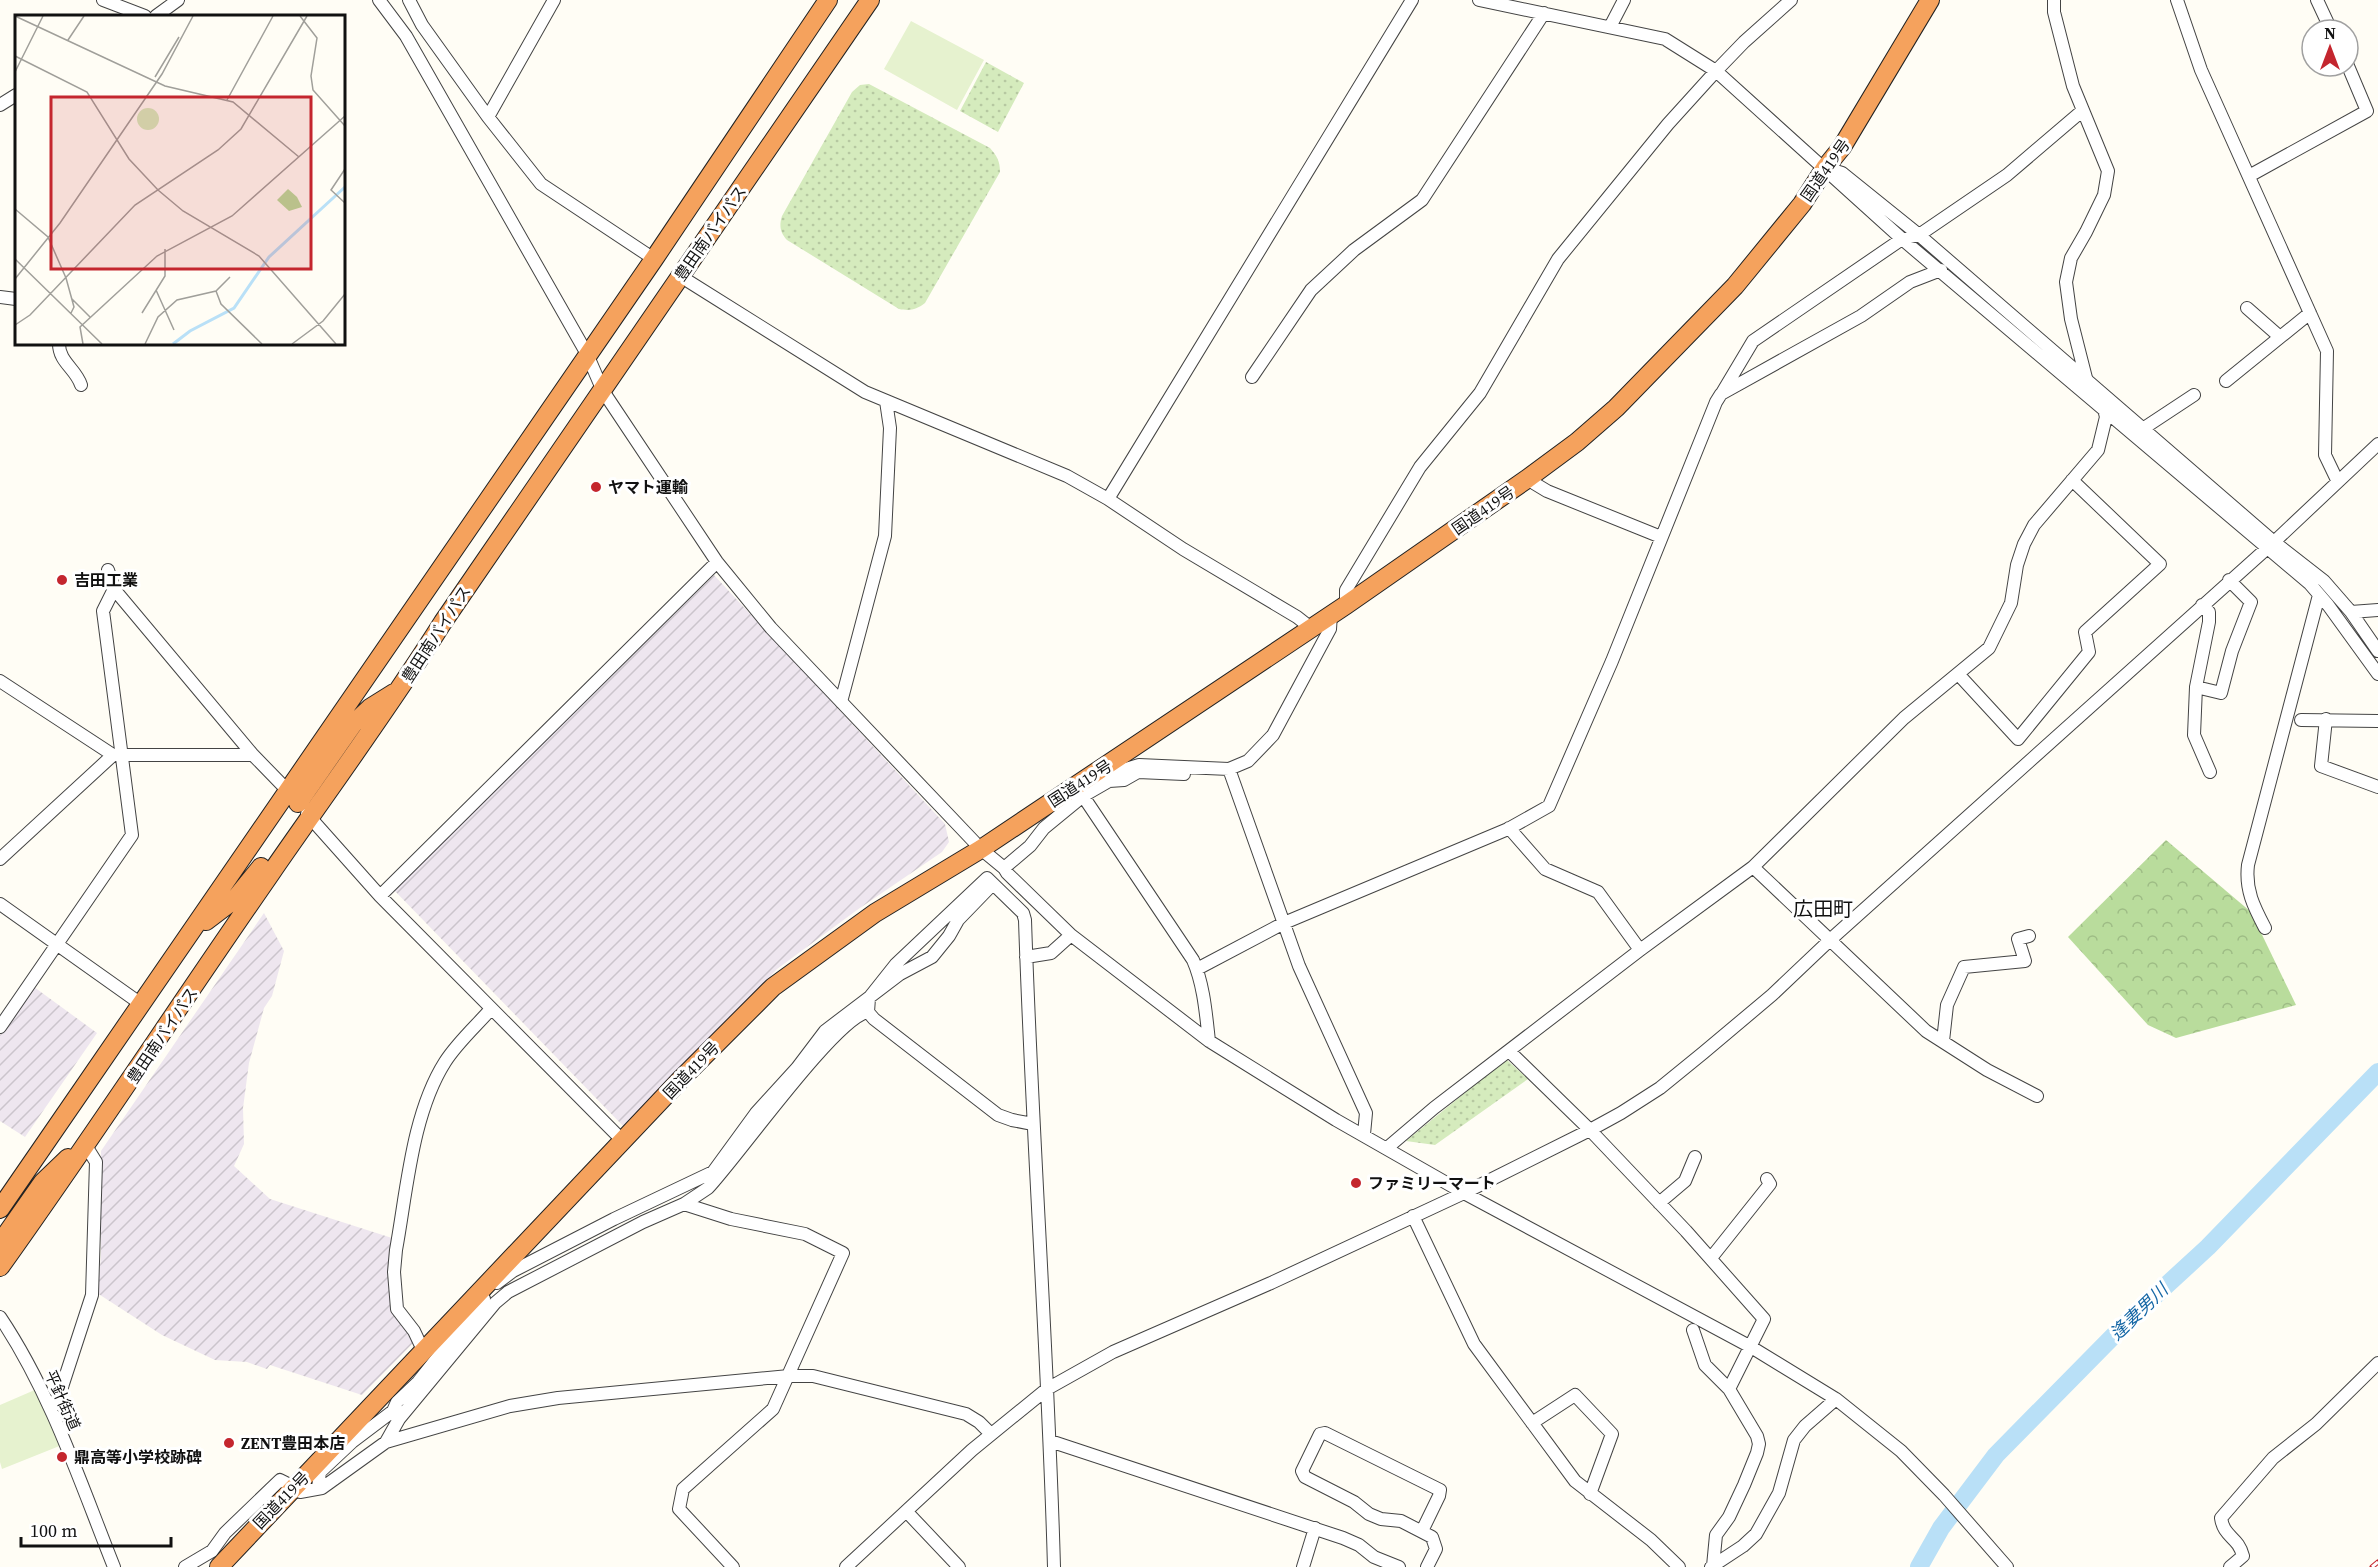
<svg xmlns="http://www.w3.org/2000/svg" width="2378" height="1567" viewBox="0 0 2378 1567" font-family="'Source Serif 4','Noto Sans JP',serif">
<style>
.industrial{fill:url(#industrial-furrows)}
.grass{fill:url(#grass-dots)}
.forest{fill:url(#forest-crowns)}
.pitch{fill:#e6f2cf}
.lines{fill:none;stroke-linecap:round;stroke-linejoin:round}
.river{stroke:#b9e0f7;stroke-width:18}
.minor-casing{stroke:#444;stroke-width:14}
.highway-casing{stroke:#222;stroke-width:20}
.minor{stroke:#fff;stroke-width:12}
.highway{stroke:#f5a25d;stroke-width:18}
.rail-casing{stroke:#c4262e;stroke-width:5}
.rail{stroke:#fff;stroke-width:3;stroke-dasharray:9;stroke-linecap:butt}
.poi-dot{fill:#c4262e;stroke:#fff;stroke-width:2}
.labels{text-anchor:middle;stroke-width:6;stroke-linejoin:round;paint-order:stroke}
.street-label{font-size:16px;fill:#111;stroke:#fff}
.poi-label{font-size:16px;font-weight:bold;fill:#111;stroke:#fff;text-anchor:start}
.water-label{font-size:18px;font-style:italic;fill:#1768a6;stroke:#fff}
.quarter-label{font-size:20px;fill:#111;stroke:#fff}
.inset-river{fill:none;stroke:#b9e0f7;stroke-width:3}
.inset-road{fill:none;stroke:#a09f9a;stroke-width:1.5}
.view{fill:#c4262e;fill-opacity:0.15;stroke:#c4262e;stroke-width:3}
.inset-edge{fill:none;stroke:#111;stroke-width:3}
</style>
<defs>
<pattern id="industrial-furrows" width="10" height="10" patternUnits="userSpaceOnUse" patternTransform="scale(1.5)"><rect width="10" height="10" fill="#eee6ef"/><path d="M-1 1l2-2M0 10L10 0M9 11l2-2" fill="none" stroke="#cbc4cc"/></pattern>
<pattern id="grass-dots" width="8" height="8" patternUnits="userSpaceOnUse" patternTransform="scale(1.5)"><rect width="8" height="8" fill="#d5ebbd"/><path d="M2 2h.1M6 6h.1" fill="none" stroke="#b6c8a1" stroke-width="1.8" stroke-linecap="round"/></pattern>
<pattern id="forest-crowns" width="20" height="18" patternUnits="userSpaceOnUse" patternTransform="scale(1.5)"><rect width="20" height="18" fill="#b9dc9c"/><path d="M2 6a3 3 0 1 1 6 0M12 15a3 3 0 1 1 6 0" fill="none" stroke="#9ebc85"/></pattern>
</defs>
<rect width="100%" height="100%" fill="#fffdf5"/>
<path class="industrial" d="M714 575 945 824 949 842 942 852 857 910 777 969 625 1128 392 888Z
M264 913 284 951 272 996 264 1008 249 1063 243 1108 244 1144 234 1166 270 1199 392 1238V1305L413 1343 362 1395 270 1365 267 1369 247 1362 215 1360 162 1335 97 1293 101 1257V1151Z
M34 987 97 1033 25 1137 0 1121V1035Z"/>
<path class="grass" d="M986 62 1024 83 998 132 960 111Z
M869 84 990 148C997 156 1000 161 1000 172L925 303C916 310 910 311 899 309L787 240C780 232 779 226 782 216L852 92 860 85Z
M1505 1060H1507L1528 1079 1435 1145 1406 1141Z"/>
<path class="forest" d="M2166 840 2251 912 2296 1005 2176 1038 2148 1025 2068 937Z"/>
<path class="pitch" d="M911 21 984 60 957 110 884 69Z
M37 1389 62 1445 2 1469 0 1462V1405Z"/>
<g class="lines">
<path class="river" d="M1919 1567 1941 1528 1996 1455 2133 1316 2208 1247 2378 1072"/>
<defs>
<path id="minor" d="M103 0 145 16
M379 0 406 36 587 354 603 391 717 562 771 628 981 849 1004 868 1007 873 1071 935 1209 1041 1336 1120 1464 1193 1751 1347 1836 1399 1901 1451 1944 1495 2007 1567
M409 0 422 25 488 117 541 184 654 259
M1479 0 1665 39 1716 71 1902 239 2310 584 2328 605 2378 674
M2177 0 2201 70 2327 351 2325 455 2337 480
M2317 0 2331 30
M156 16 178 0
M1610 27 1624 0
M0 105 16 95
M488 117 554 0
M1826 168 1842 173 1919 235 2274 542 2324 581 2351 612 2378 651
M2249 176 2367 111 2348 66
M680 276 865 392 1067 476 1108 499 1412 0
M0 297 16 299
M2247 308 2280 337
M59 344C59 362 76 369 81 385
M1252 377 1311 290 1354 250 1422 200 1544 13
M2226 381 2310 313
M1722 393 1753 341 1902 239 1919 235 2007 175 2082 111
M2144 428 2194 395
M1527 479 1547 491 1661 537
M1108 499 1183 549 1297 617 1311 628
M108 570 114 589 253 755 292 795
M1346 605V590L1420 467 1480 393 1558 259 1668 124 1716 71 1744 42 1791 0
M2202 605 2209 612V622L2196 687 2194 735 2210 772
M2351 612 2378 610
M1959 675 2018 739 2089 652 2085 632 2160 564 2072 480
M0 681 113 755H253
M2196 687 2221 693 2232 651 2251 602 2229 580
M841 702 885 536 890 428 886 401
M2326 719 2321 766 2378 787
M2301 720 2378 721
M1229 769 1299 966 1366 1113 1364 1134
M1097 774 1116 772 1139 765 1229 769 1248 761 1273 735 1330 629 1331 614
M1074 786 1083 796 1193 960C1204 985 1206 1015 1209 1041
M307 814 380 896 623 1141
M1509 828 1545 869 1598 892 1640 950
M0 859 113 755
M1753 867 1926 1031 1987 1070 2037 1096
M1004 868 1030 846 1044 828 1083 796 1109 781 1124 780 1138 772 1184 774
M380 896 717 562
M0 904 141 1004
M2265 928C2254 907 2245 890 2248 865L2319 595
M1026 957 1051 953 1071 935
M1197 969 1284 923 1508 829 1549 806 1612 661 1716 402 1721 394 1861 316 1910 282 1941 270
M0 1027 132 835 103 611 114 589
M1943 1041 1947 1005 1964 967 2025 961 2018 939 2029 936
M1509 1051 1590 1130 1686 1231 1764 1319 1729 1389 1757 1436 1759 1444 1757 1453 1744 1485 1729 1517 1716 1535 1713 1566
M1033 1124 1012 1120 998 1115 874 1019 868 1012 869 998 896 964 987 878 1023 913 1025 920C1032 1136 1048 1351 1054 1567
M1387 1148 1434 1108 1640 950 1753 867 1904 718 1989 648 2011 603 2017 565 2024 544 2034 525 2098 450 2106 417 2104 409 2086 378 2071 319 2066 282 2071 258 2086 232 2104 195 2108 171 2073 86 2054 12V0
M1659 1203 1685 1181 1695 1157
M684 1204 731 1219 805 1234 843 1253 773 1409 683 1489 679 1509 733 1567
M1413 1216 1474 1344 1575 1481 1651 1540 1679 1567
M1711 1258 1770 1184 1767 1179
M497 1283 513 1271 614 1219 713 1172 756 1113 797 1068 825 1031 900 974 932 957 949 936 958 920 988 889
M0 1317C51 1393 80 1482 114 1567
M1693 1330 1705 1365 1729 1389
M423 1350 414 1331 397 1309 394 1272 396 1250C407 1190 412 1114 445 1062 457 1043 476 1026 491 1009
M51 1410 60 1393 92 1295 96 1162 86 1146
M1532 1423 1575 1395 1612 1434 1590 1494
M1050 1441 1343 1538 1359 1545 1374 1557 1399 1567
M386 1442 399 1419 495 1303 508 1292 643 1222 684 1204 708 1188C739 1155 833 1021 867 1012
M318 1488 320 1472 352 1442 393 1411 397 1402 418 1382 484 1299
M907 1512 959 1567
M1422 1531 1439 1496 1440 1490 1325 1433 1320 1434 1302 1471 1305 1477 1354 1502 1369 1514 1381 1519 1401 1521 1432 1537 1436 1549 1427 1567
M185 1567 212 1551 225 1533 280 1480 294 1487 300 1492 322 1488 386 1442 510 1406 558 1398 789 1376H813L966 1414 979 1422 991 1434
M846 1567 972 1450 1047 1389 1113 1352 1271 1283 1464 1193 1590 1130 1621 1113 1660 1088 1703 1053 1772 995 1830 940 2274 542 2378 444
M1303 1567 1315 1528
M1711 1567 1743 1546 1756 1534 1779 1493 1794 1440 1805 1426 1836 1399
M2230 1567 2243 1556C2238 1536 2224 1538 2221 1518L2273 1458 2316 1424 2378 1363"/>
<path id="highway" d="M298 803 353 724 370 708 394 693
M206 921 235 899 261 867
M0 1209 654 259 828 0
M0 1243 43 1182 68 1158
M0 1267C93 1137 180 1004 271 873 329 789 389 708 443 622L870 0
M219 1567 682 1078 773 987 875 913 981 849 1346 605 1527 479 1577 442 1616 408 1735 286 1802 204 1825 168 1842 147 1930 0"/>
</defs>
<use href="#minor" class="minor-casing"/>
<use href="#highway" class="highway-casing"/>
<use href="#minor" class="minor"/>
<use href="#highway" class="highway"/>
<defs>
<path id="rail" d="M2372 1567 2378 1562"/>
</defs>
<use href="#rail" class="rail-casing"/>
<use href="#rail" class="rail"/>
</g>
<g class="poi-dot">
<circle cx="596" cy="487" r="6"/>
<circle cx="62" cy="580" r="6"/>
<circle cx="1356" cy="1183" r="6"/>
<circle cx="229" cy="1443" r="6"/>
<circle cx="62" cy="1457" r="6"/>
</g>
<g class="labels">
<g class="street-label">
<text transform="translate(1825 170) rotate(-55)" y="6">国道419号</text>
<text transform="translate(710 233) rotate(-55)" y="6">豊田南バイパス</text>
<text transform="translate(1483 510) rotate(-35)" y="6">国道419号</text>
<text transform="translate(436 634) rotate(-57)" y="6">豊田南バイパス</text>
<text transform="translate(1080 783) rotate(-33)" y="6">国道419号</text>
<text transform="translate(162 1035) rotate(-56)" y="6">豊田南バイパス</text>
<text transform="translate(691 1070) rotate(-46)" y="6">国道419号</text>
<text transform="translate(63 1400) rotate(66)" y="6">平針街道</text>
<text transform="translate(281 1500) rotate(-46)" y="6">国道419号</text>
</g>
<g class="poi-label">
<text x="608" y="493">ヤマト運輸</text>
<text x="74" y="586">吉田工業</text>
<text x="1368" y="1189">ファミリーマート</text>
<text x="241" y="1449">ZENT豊田本店</text>
<text x="74" y="1463">鼎高等小学校跡碑</text>
</g>
<g class="water-label">
<text transform="translate(2139 1312) rotate(-44)" y="6">逢妻男川</text>
</g>
<g class="quarter-label">
<text x="1823" y="916">広田町</text>
</g>
</g>
<g transform="translate(15 15)">
<rect width="330" height="330" fill="#fffdf5"/>
<path d="M122 104a11 11 0 1 1 22 0a11 11 0 1 1-22 0Z" fill="#d5ebbd"/>
<path d="M273 174 282 182 287 192 274 196 262 185Z" fill="#b9dc9c"/>
<path class="inset-river" d="M158 329 175 316 219 293 254 242 330 172"/>
<path class="inset-road" d="M0 1 150 71 218 87 284 142M285 1 302 23 296 61 298 75 330 111M53 25 69 1M0 41 72 77 114 144 143 175 168 196 244 241 321 329M0 57 28 1M140 62 164 22M212 85 258 1M330 154 316 175 330 188M0 194 33 222 51 263M0 244 87 329M51 263 59 292 56 298M0 264 45 208 147 59 178 1M141 275 159 315M201 276 206 289 247 329M57 284 75 302M127 298 150 261V234M0 310 15 300 120 190 203 135 226 114 292 1M68 329 65 312 142 241 217 201 330 101M130 329 143 302 162 285 201 276 215 262M277 329 308 306 330 279"/>
<path class="view" d="M36 82H296V254H36Z"/>
<rect width="330" height="330" class="inset-edge"/>
</g>
<g transform="translate(2330 48)"><circle r="28" fill="#ffffff" stroke="#a0a0a0" stroke-width="1.5"/>
<path d="M0-4.5L10 22L0 15L-10 22Z" fill="#c4262e"/>
<text y="-9" font-size="16" font-weight="bold" text-anchor="middle" fill="#111111">N</text>
</g>
<path d="M21 1537v9h150v-9" fill="none" stroke="#111111" stroke-width="3"/>
<text x="30" y="1537" font-size="18" fill="#111111" stroke="#ffffff" stroke-width="4.5" paint-order="stroke">100 m</text>
</svg>
